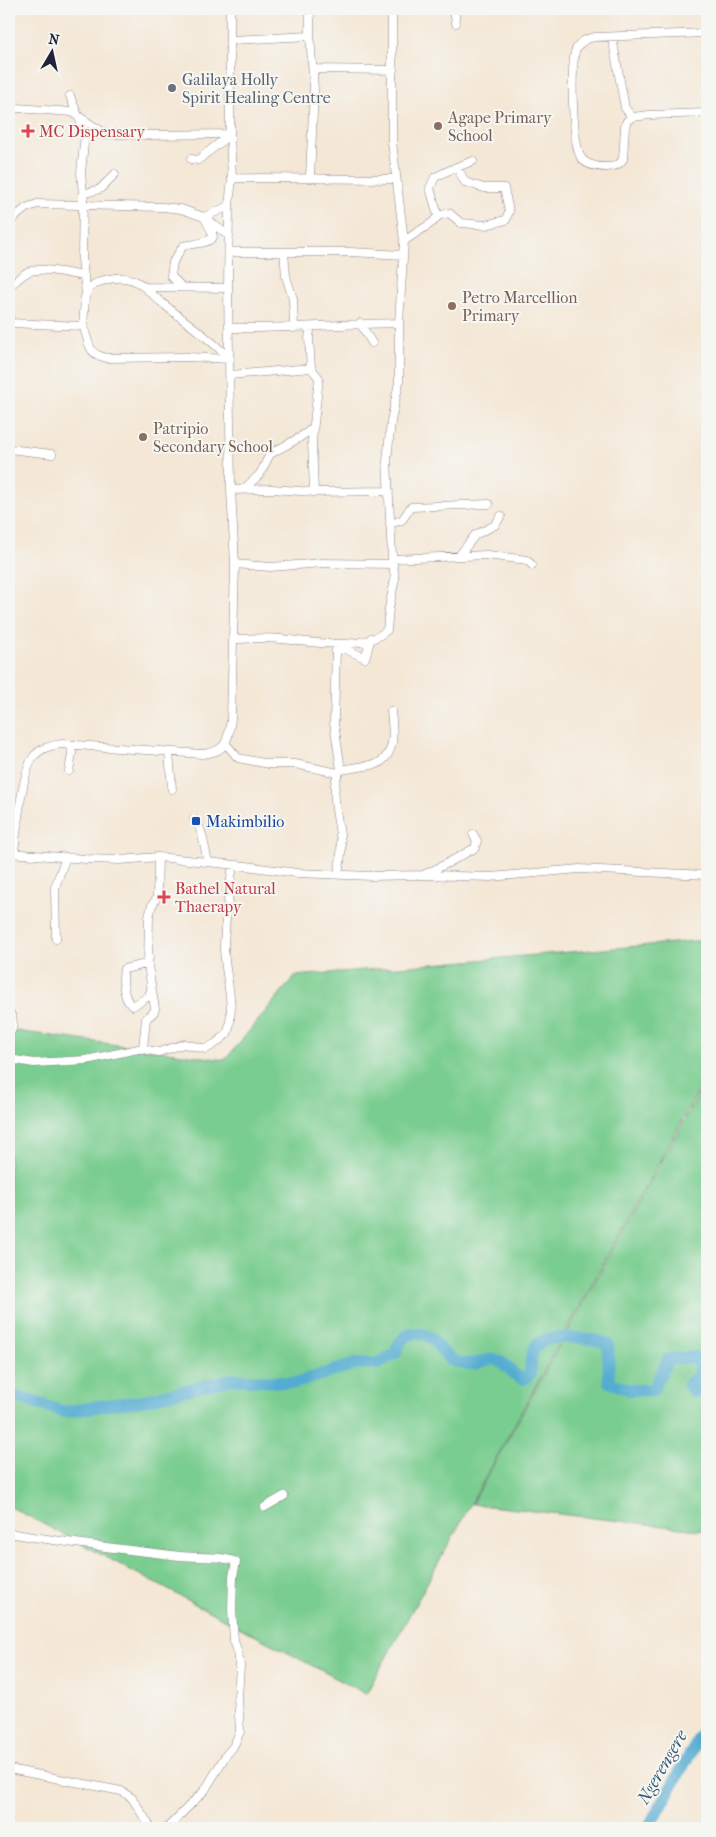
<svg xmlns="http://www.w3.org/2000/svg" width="716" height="1837" viewBox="0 0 716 1837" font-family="'IM FELL French Canon',serif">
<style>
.green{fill:#7acd90;stroke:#4e7866}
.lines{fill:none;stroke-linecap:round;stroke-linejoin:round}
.river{stroke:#55acd1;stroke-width:12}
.minor-casing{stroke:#8b8488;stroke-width:9}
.minor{stroke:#fff;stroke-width:8}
.worship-dot{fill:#6b7280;stroke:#f6f6f2;stroke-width:2}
.education-dot{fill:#8d6e63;stroke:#f6f6f2;stroke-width:2}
.health-dot{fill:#e0444e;stroke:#f6f6f2;stroke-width:2}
.transit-dot{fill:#1a4fb4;stroke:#f6f6f2;stroke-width:2}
.labels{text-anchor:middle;stroke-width:4;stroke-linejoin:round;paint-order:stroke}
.worship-label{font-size:16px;fill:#5b616d;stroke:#f6f6f2;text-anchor:start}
.education-label{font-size:16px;fill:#785e54;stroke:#f6f6f2;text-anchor:start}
.health-label{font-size:16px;fill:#be3a42;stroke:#f6f6f2;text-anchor:start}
.transit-label{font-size:16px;fill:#164399;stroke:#f6f6f2;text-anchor:start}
.water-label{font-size:18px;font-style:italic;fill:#365977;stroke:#f6f6f2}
</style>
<rect width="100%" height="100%" fill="#f6f6f2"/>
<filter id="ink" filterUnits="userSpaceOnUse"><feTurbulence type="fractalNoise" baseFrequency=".02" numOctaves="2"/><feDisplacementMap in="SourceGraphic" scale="10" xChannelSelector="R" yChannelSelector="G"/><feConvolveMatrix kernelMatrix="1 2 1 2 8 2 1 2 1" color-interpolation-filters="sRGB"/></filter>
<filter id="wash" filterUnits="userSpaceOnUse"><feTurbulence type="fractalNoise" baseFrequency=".0096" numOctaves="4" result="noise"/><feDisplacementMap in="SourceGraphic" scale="20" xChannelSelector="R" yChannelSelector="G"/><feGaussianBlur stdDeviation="1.12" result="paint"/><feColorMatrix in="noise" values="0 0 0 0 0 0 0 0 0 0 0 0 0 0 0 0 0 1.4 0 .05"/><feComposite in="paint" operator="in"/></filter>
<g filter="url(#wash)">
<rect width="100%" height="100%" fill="#f4e7d5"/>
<path class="green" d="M707 940V1075L366 1694 9 1506V1030L225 1060 295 976Z
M707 1079V1531L472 1504Z"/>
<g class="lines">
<path class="river" d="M9 1396 21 1398 65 1412 113 1404 137 1402 232 1379 295 1383 358 1363 377 1364 396 1353C398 1344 402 1336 412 1334 440 1331 435 1354 455 1361 460 1363 468 1364 474 1364 480 1363 486 1359 492 1359 507 1360 511 1377 524 1379L530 1374C531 1364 530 1351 538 1344 550 1333 595 1338 608 1344L609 1382 630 1390H653L668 1359 695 1357 701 1367 697 1377 688 1385 695 1392 707 1390
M648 1828 707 1724"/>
</g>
</g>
<g filter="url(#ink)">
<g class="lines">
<defs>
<path id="minor" d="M454 9 456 23
M707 33 595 37C587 38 580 41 576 49 570 62 572 149 582 159 588 166 599 167 607 167 615 167 620 165 623 159L625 126 627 121 632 117 649 115 707 113
M612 37 625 108 632 117
M231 40 310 36
M313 69 393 70
M70 96 85 133 81 173 83 194 82 259 86 294
M9 110 17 108 72 112 106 134 149 135 230 134
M191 159 198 160 222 141 226 134
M310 177 314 89 310 36V9
M232 178 396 179
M83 194 100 189 115 174
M438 216 449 213 461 223 485 225 506 220 509 211 504 188H484L465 182 457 167
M9 222 26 208 37 204 163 207 181 209 204 217 229 236
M404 241 433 222 438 216 430 188 435 177 454 168 473 161
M229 252H351L403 255
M284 252 286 276 293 299 294 328
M9 276V327
M9 287C15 282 21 275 28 272 42 266 69 274 84 276
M144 287 228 288
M182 287 171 276 173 262 183 246C193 243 206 245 213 237L212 232 204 217 229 206
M9 323 83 326C90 342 86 354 107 358L187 357 230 359
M360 323 372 343
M83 327 85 297 89 288C100 279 120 275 133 280 144 284 152 295 161 302 184 321 209 337 230 359
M307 327 310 331 309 338 311 368 319 378 312 441 314 492
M230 328C286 329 342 324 399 323
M230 375 311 368
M9 449 52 454
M244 489 260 474 270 454 299 438 313 428
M231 490 272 489 314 492 389 491
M390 524 402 520 411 507 489 504
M459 556 475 535 495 525 501 516
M392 559 487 555 527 560 532 565
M235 564 270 567 323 563 393 564
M234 639C250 639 266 637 281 639 313 642 363 652 387 630L389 608 395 579 392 556 387 461 391 421 399 382V323L404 241 392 142V9
M226 744 238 758 269 764H295L338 773
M169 752 172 789
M341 770 334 723 336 650 343 648 365 658 371 638
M69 771 72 754 71 745
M194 819C202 825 205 851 208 862
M9 853 86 859 120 860 158 857 246 866 297 873 371 876 423 875 490 877 579 869 707 875
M14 853C16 833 22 769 34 756 41 748 52 745 62 744L202 754C226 752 228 742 231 719L235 564 231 490 228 288 229 206 232 178 230 134V9
M338 874C340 864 342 854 341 843 340 825 327 784 341 770L377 764C397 754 393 730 391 711
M425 874 446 864 475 848 477 841 473 834
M56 939 55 887 66 857
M149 958 146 964 124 969C122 979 123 1001 133 1006L149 996 151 989
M9 1012C15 1019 13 1029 9 1036
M142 1049 159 1052 184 1044 206 1049 216 1043 227 1034C237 1007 224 974 224 946 225 919 229 892 233 865
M9 1059 34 1063 86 1060 143 1048 146 1019 154 1012 155 1009 148 966 149 917 152 905 155 901 157 897 158 857
M265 1507 284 1496
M9 1533C65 1543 123 1549 180 1556 198 1558 220 1555 236 1562L233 1576 232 1610 234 1641 238 1652 240 1666 238 1697 240 1732 233 1747 226 1755 205 1790 167 1828
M9 1769 121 1791 132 1798 151 1828"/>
</defs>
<use href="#minor" class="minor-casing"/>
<use href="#minor" class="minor"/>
</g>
</g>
<circle class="worship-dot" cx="172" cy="88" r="5"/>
<g class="education-dot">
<circle cx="438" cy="126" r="5"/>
<circle cx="452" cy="306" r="5"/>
<circle cx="143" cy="437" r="5"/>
</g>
<g class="health-dot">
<path d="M25.5 123.5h5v5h5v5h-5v5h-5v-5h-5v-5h5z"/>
<path d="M161.5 889.5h5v5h5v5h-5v5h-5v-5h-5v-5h5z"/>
</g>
<rect class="transit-dot" x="191" y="816" width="10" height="10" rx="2.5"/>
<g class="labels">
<g class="worship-label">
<text x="182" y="85">Galilaya Holly<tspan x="182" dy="18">Spirit Healing Centre</tspan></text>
</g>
<g class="education-label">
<text x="448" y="123">Agape Primary<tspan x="448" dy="18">School</tspan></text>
<text x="462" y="303">Petro Marcellion<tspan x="462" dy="18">Primary</tspan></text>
<text x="153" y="434">Patripio<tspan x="153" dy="18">Secondary School</tspan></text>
</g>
<g class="health-label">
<text x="39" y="137">MC Dispensary</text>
<text x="175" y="894">Bathel Natural<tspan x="175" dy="18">Thaerapy</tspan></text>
</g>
<g class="transit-label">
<text x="206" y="827">Makimbilio</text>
</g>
<g class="water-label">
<text transform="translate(662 1767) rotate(-60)" y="6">Ngerengere</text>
</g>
</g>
<rect width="716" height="1837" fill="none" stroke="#f6f6f2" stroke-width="30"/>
<g transform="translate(52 52) rotate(9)" stroke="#f6f6f2" stroke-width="4" paint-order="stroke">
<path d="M0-4L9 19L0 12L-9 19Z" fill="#22223b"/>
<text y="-8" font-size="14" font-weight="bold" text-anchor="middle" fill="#22223b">N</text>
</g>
</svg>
